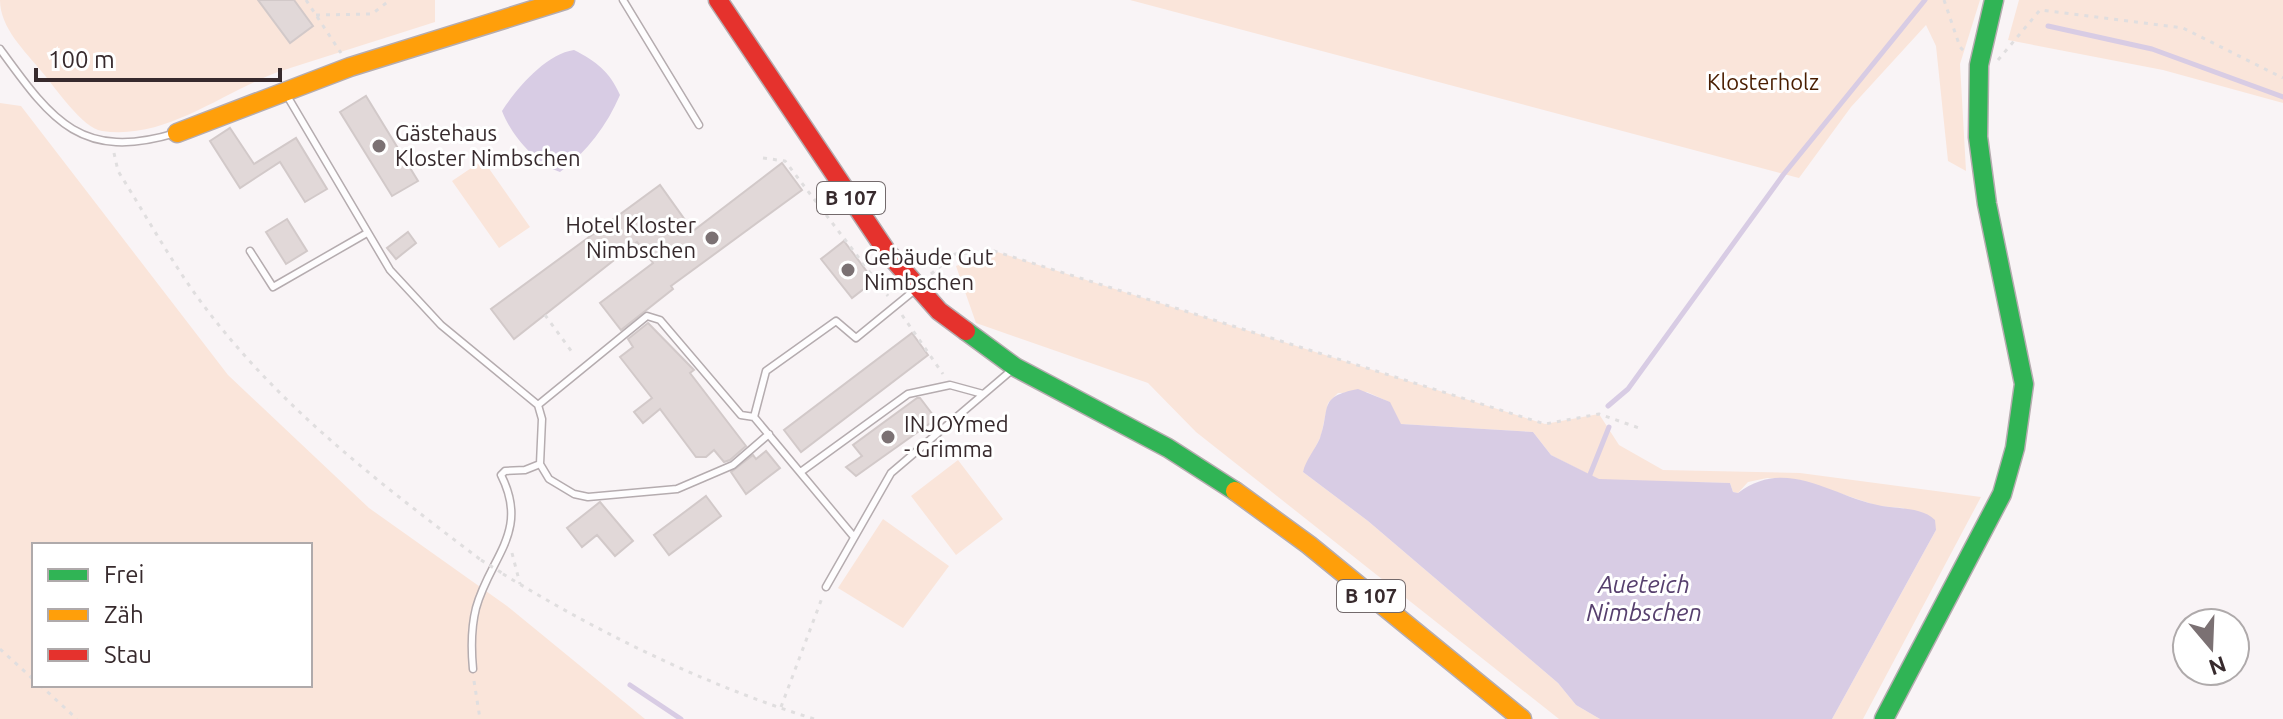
<svg xmlns="http://www.w3.org/2000/svg" width="2283" height="719" viewBox="0 0 2283 719" font-family="Ubuntu,sans-serif">
<style>
.green{fill:#fae5da;fill-rule:evenodd}
.water{fill:#d8cce4}
.lines{fill:none;stroke-linecap:round;stroke-linejoin:round}
.stream{stroke:#d8cce4;stroke-width:5}
.building{fill:#e1d8d8;stroke:#d2c9c9;stroke-width:2}
.lane-casing{stroke:#b5acaf;stroke-width:9}
.fast-casing{stroke:#b5acaf;stroke-width:21}
.slow-casing{stroke:#b5acaf;stroke-width:21}
.jam-casing{stroke:#b5acaf;stroke-width:21}
.path{stroke:#e0dedf;stroke-width:3;stroke-dasharray:4 6;stroke-linecap:butt}
.lane{stroke:#fefdfe;stroke-width:6}
.fast{stroke:#30b455;stroke-width:18}
.slow{stroke:#ff9f0a;stroke-width:18}
.jam{stroke:#e5322d;stroke-width:18}
.path-bridge{stroke:#e0dedf;stroke-width:3;stroke-dasharray:4 6;stroke-linecap:butt}
.poi-dot{fill:#7b7173;stroke:#fff;stroke-width:3}
.labels{text-anchor:middle;stroke-width:6;stroke-linejoin:round;paint-order:stroke}
.shield{fill:#fff;stroke:#736a6c;stroke-width:2}
.shield-label{font-size:20px;font-weight:bold;fill:#372a2d}
.park-label{font-size:22px;fill:#491d00;stroke:#fff}
.poi-label{font-size:22px;fill:#372a2d;stroke:#fff;text-anchor:start}
.water-label{font-size:24px;font-style:italic;fill:#57406e;stroke:#fff}
</style>
<rect width="100%" height="100%" fill="#f9f4f6"/>
<path class="green" d="M0 0H435V22C385 38 334 54 284 70 226 89 167 141 102 131 82 128 55 87 42 72 25 51 0 28 0 0Z
M1130 0H1980L1960 64 1966 171 1948 161 1936 46 1926 25 1851 107 1799 178Z
M2019 0H2283V103L2163 70 2008 40Z
M0 103 21 106 228 375 369 508 507 606 645 719H0ZM34 545H310V685H34Z
M483 160 530 227 499 248 452 181Z
M994 251 1545 424 1599 414 1619 445 1663 470 1800 473 1981 497 1863 719H1832L1936 530 1903 508 1878 506 1800 480 1767 478 1748 482 1738 493 1733 492 1730 483 1599 480 1551 455 1533 432 1400 424 1389 402 1367 392 1338 393 1328 403 1321 436 1303 472 1368 521 1558 683 1576 705 1600 719H1559L1196 432 1148 383 976 323 956 266Z
M958 460 1003 519 956 555 911 496Z
M883 519 949 566 903 628 838 588Z"/>
<path class="water" d="M574 50C596 61 610 72 620 95 607 125 587 152 560 172 536 164 511 135 502 111 517 88 546 54 574 50Z
M1358 389 1390 402 1401 424 1533 432 1551 455 1599 479 1730 483 1733 492 1738 493C1787 456 1832 497 1882 506 1899 509 1922 507 1935 520L1936 530 1832 719H1600L1576 705 1558 683 1368 521 1303 472C1306 459 1315 450 1320 438 1331 408 1317 397 1358 389Z"/>
<g class="lines">
<path class="stream" d="M2048 26 2152 49 2283 97
M1608 406 1628 389 1783 175 1925 0
M1589 477 1609 427
M630 685 681 719"/>
</g>
<path class="building" d="M258 0H294L313 26 290 43Z
M366 96 418 181 392 196 340 112Z
M230 128 254 164 296 138 327 189 305 202 280 162 240 188 210 141Z
M782 163 802 190 671 286 673 289 621 330 600 303 653 263 637 242 514 339 491 309 660 185 693 231Z
M287 219 307 251 286 264 266 232Z
M408 232 416 243 396 259 387 248Z
M844 241 874 281 852 298 821 259Z
M648 323 694 370 690 373 746 446 730 460 724 462 714 450 706 457H696L660 409 643 423 634 412 652 398 620 357 633 347 628 339Z
M912 333 928 355 801 452 784 430Z
M917 398H920L936 419 856 476 846 467 862 456 853 445Z
M766 451 780 468 746 494 731 472 753 455 756 459Z
M706 496 721 516 669 555 654 535Z
M600 502 633 541 615 556 597 535 582 547 567 528Z"/>
<g class="lines">
<defs>
<path id="lane" d="M623 0 699 125
M0 49C51 119 80 162 176 133
M286 94 390 270 441 325 538 405 647 316 660 320 741 415 754 417 854 537
M250 251 273 287 367 233
M538 405 542 419 540 464 549 479 574 494 588 497 677 489 733 465 769 434
M754 417 766 371 836 321 856 338 916 289
M802 471 908 394 950 385 983 394
M826 587 891 473 1013 369
M473 669C471 648 471 628 476 608 490 557 530 532 501 475L505 471 525 470 540 464"/>
<path id="fast" d="M966 331 1015 367 1168 448 1235 491
M1884 719 2002 494 2015 448 2024 384 1987 204 1978 137 1979 65 1994 0"/>
<path id="slow" d="M177 133 350 67 565 0
M1235 491 1309 545 1522 719"/>
<path id="jam" d="M718 0 887 252 939 311 966 331"/>
</defs>
<use href="#lane" class="lane-casing"/>
<use href="#fast" class="fast-casing"/>
<use href="#slow" class="slow-casing"/>
<use href="#jam" class="jam-casing"/>
<path class="path" d="M306 0 341 53
M1944 0 1960 47 1965 52
M316 15 372 14 390 0
M1998 60 2040 10 2183 28 2283 78
M114 153 118 171C147 217 174 267 207 310 283 410 382 485 481 560
M763 158 785 161 888 296
M931 274 955 254 994 251 1545 424 1599 414 1642 429
M545 315 572 352
M902 315 943 374
M512 553 520 584
M503 574C601 634 703 684 814 719
M0 649 34 680
M474 681 480 719
M40 685 77 719
M781 707 822 598"/>
<use href="#lane" class="lane"/>
<use href="#fast" class="fast"/>
<use href="#slow" class="slow"/>
<use href="#jam" class="jam"/>
<path class="path-bridge" d="M481 560 502 573"/>
</g>
<g class="poi-dot">
<circle cx="379" cy="146" r="8"/>
<circle cx="712" cy="238" r="8"/>
<circle cx="848" cy="270" r="8"/>
<circle cx="888" cy="437" r="8"/>
</g>
<g class="labels">
<g class="shield">
<rect x="817" y="182" width="68" height="32" rx="6"/>
<rect x="1337" y="580" width="68" height="32" rx="6"/>
</g>
<g class="shield-label">
<text x="851" y="205">B 107</text>
<text x="1371" y="603">B 107</text>
</g>
<g class="park-label">
<text x="1763" y="90">Klosterholz</text>
</g>
<g class="poi-label">
<text x="395" y="141">Gästehaus<tspan x="395" dy="25">Kloster Nimbschen</tspan></text>
<text x="696" y="233" text-anchor="end">Hotel Kloster<tspan x="696" dy="25">Nimbschen</tspan></text>
<text x="864" y="265">Gebäude Gut<tspan x="864" dy="25">Nimbschen</tspan></text>
<text x="904" y="432">INJOYmed<tspan x="904" dy="25">- Grimma</tspan></text>
</g>
<g class="water-label">
<text x="1644" y="593">Aueteich<tspan x="1644" dy="28">Nimbschen</tspan></text>
</g>
</g>
<rect x="32" y="543" width="280" height="144" fill="#ffffff" stroke="#afaaab" stroke-width="2"/>
<rect x="48" y="569" width="40" height="12" fill="#30b455" stroke="#afaaab" stroke-width="2"/>
<text x="104" y="583" font-size="24" fill="#372a2d">Frei</text>
<rect x="48" y="609" width="40" height="12" fill="#ff9f0a" stroke="#afaaab" stroke-width="2"/>
<text x="104" y="623" font-size="24" fill="#372a2d">Zäh</text>
<rect x="48" y="649" width="40" height="12" fill="#e5322d" stroke="#afaaab" stroke-width="2"/>
<text x="104" y="663" font-size="24" fill="#372a2d">Stau</text>
<g transform="translate(2211 647) rotate(161)"><circle r="38" fill="#ffffff" stroke="#afaaab" stroke-width="2"/>
<path d="M0-6L14 30L0 20L-14 30Z" fill="#7b7173"/>
<text y="-12" font-size="22" font-weight="bold" text-anchor="middle" fill="#372a2d">N</text>
</g>
<path d="M36 68v12h244v-12" fill="none" stroke="#372a2d" stroke-width="4"/>
<text x="48" y="68" font-size="24" fill="#372a2d" stroke="#ffffff" stroke-width="6" paint-order="stroke">100 m</text>
</svg>
